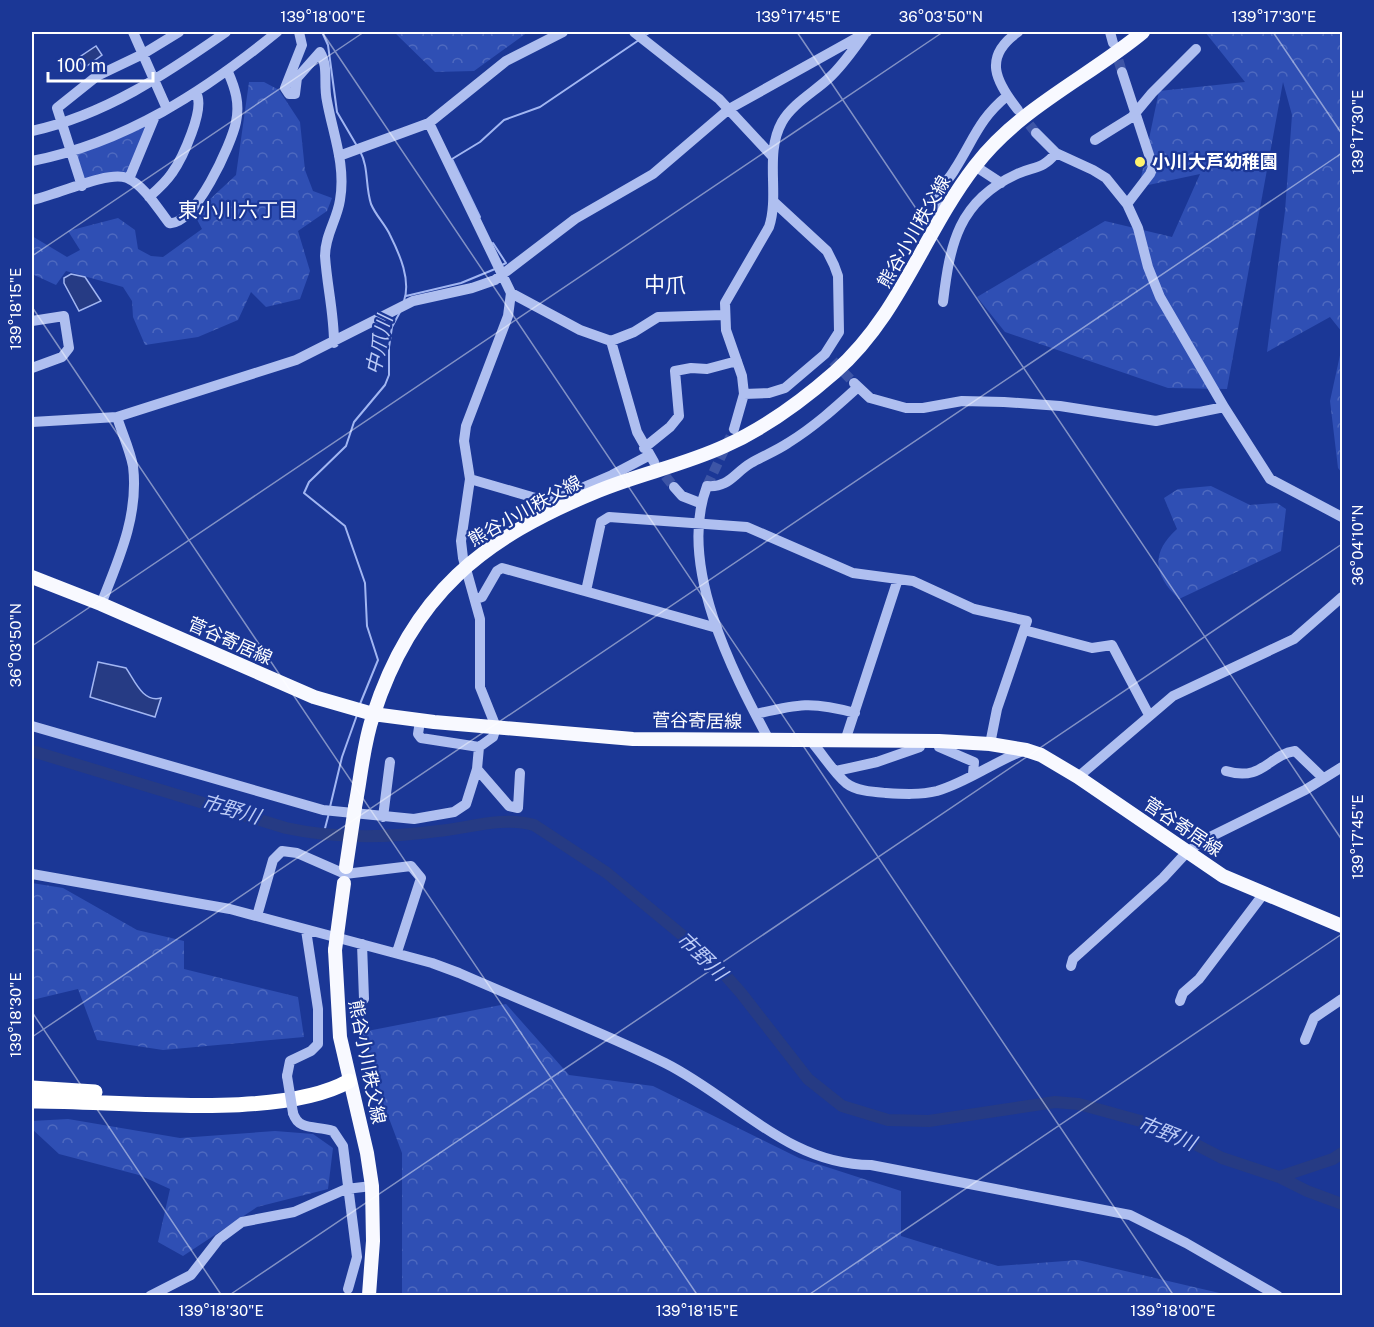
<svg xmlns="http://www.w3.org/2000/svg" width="1374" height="1327" viewBox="0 0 1374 1327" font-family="'Public Sans','Noto Sans JP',sans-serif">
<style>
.forest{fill:url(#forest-crowns)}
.water{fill:#263b84;stroke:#a2b6f2;stroke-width:1.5}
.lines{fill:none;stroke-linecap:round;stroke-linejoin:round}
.stream{stroke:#a2b6f2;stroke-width:2}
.river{stroke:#263b84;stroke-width:12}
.minor-tunnel{stroke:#3d55a6;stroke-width:10;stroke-dasharray:10 5;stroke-linecap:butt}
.minor{stroke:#afbff0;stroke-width:10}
.major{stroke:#f8f9ff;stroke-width:14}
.highway{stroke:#fff;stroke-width:15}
.minor-bridge{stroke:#afbff0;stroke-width:10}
.major-bridge{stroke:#f8f9ff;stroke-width:14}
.ticks{fill:none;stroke:#fff;stroke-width:1.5;stroke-opacity:0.45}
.poi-dot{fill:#fff36e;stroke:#1b3796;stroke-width:2}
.labels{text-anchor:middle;stroke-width:4.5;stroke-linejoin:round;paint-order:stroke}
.poi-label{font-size:18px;font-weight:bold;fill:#fff;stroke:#1b3796;text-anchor:start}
.street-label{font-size:18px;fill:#fff;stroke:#1b3796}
.neighbourhood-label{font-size:20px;fill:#fff;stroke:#1b3796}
.water-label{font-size:20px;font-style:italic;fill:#bbcaf6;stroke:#1b3796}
.quarter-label{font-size:21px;fill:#fff;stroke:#1b3796}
.neatline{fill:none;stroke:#fff;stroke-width:2}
.ticks-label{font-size:15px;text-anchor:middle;fill:#fff}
</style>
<defs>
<pattern id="forest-crowns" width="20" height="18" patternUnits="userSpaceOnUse" patternTransform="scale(1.5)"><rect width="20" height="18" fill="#2f4fb4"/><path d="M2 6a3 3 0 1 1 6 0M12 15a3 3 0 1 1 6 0" fill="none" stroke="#4e69bf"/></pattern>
</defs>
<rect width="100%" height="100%" fill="#1b3796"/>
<path class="forest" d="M394 32H528L474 71 435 72Z
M1205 32H1342V332L1330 317 1267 352 1285 211 1292 115 1283 82 1227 389 1168 388 1005 332 977 297 1105 221 1172 237 1200 174 1139 187 1159 91 1245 82Z
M249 82H264L279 90 300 122 305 170 313 191 332 198 327 211 298 231 310 271 300 299 266 307 251 292 238 320 198 337 145 345 133 317 132 301 123 287 66 271 56 285 32 274V236L67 257 80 250 68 231 118 218 135 230 138 249 151 256 163 257 202 229 194 214 236 175Z
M148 122 128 173 85 183 76 153Z
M1342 346V473L1338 468 1330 401Z
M1211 486 1250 505 1277 503 1286 509 1281 551 1179 599C1154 576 1150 553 1177 529L1164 498 1178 489Z
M32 883 63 888 137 930 184 941V969L298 997 304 1037 163 1050 97 1040 78 989 32 1000Z
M506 1004 569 1075 653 1086 799 1158 901 1191V1236L998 1266 1078 1260 1228 1295H402V1153L357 1033Z
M68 1119 180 1138 275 1131 313 1134 333 1148 328 1189 257 1207 183 1256 158 1242 170 1189 139 1175 59 1154 32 1129V1121Z"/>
<path class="water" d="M96 46 102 55 84 68 78 58Z
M71 274 85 277 101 301 79 311 64 283V278Z
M98 662 126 668C135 681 143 703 161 698L155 717 90 697Z"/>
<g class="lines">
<path class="stream" d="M322 32 328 45 337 112 357 146
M644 36 651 32
M360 151C369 168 365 185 371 204 376 216 385 224 390 235 400 255 411 280 404 301
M480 217 452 159 480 142 504 120 540 107 639 40
M493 243 506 263 502 265
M406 296 461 283 495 269
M360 704 378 660 367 626 365 583 345 526 304 493 309 482 346 446 354 422 385 385 389 375V347L392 327 400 312
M330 807 342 757 357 715
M323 836 329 813"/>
<path class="river" d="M32 751 286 828C336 839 387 838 438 831 469 828 504 816 534 825L607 873 711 959 741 993 808 1079 842 1106 888 1120 929 1121 1055 1102 1079 1104 1162 1127 1222 1158 1279 1177 1307 1191 1342 1204
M1279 1177 1333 1159 1342 1153"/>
<path class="minor-tunnel" d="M1114 46 1122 72
M1020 113 1036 133
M833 361 854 383
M656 464 674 487
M707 486 734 429"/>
<path class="minor" d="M133 32 167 109
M299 32 302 45 285 88 289 94H295L297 78 320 52C329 67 323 84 327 101 333 134 346 165 340 200 337 220 325 235 325 256 327 286 334 313 334 343
M634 32 719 99 773 157
M1110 32 1113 43
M1122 72 1153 167 1150 174 1127 204
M1018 110C996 82 982 57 1018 32
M32 131C105 115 166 74 226 32
M1036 133 1056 153 1093 170 1106 178 1127 204 1138 228 1148 267 1160 297 1224 407 1270 479 1342 517
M1095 140 1132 117 1152 93 1196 49
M339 156 429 123 506 61 563 32
M32 161C125 143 205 91 277 32
M975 166 1001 183
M129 179 155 116
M82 186 57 108 97 76 143 54 179 32
M149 197C157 190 166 182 172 173 182 159 206 108 196 93
M32 200C54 196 108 170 127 178 145 186 158 209 169 223 194 227 232 143 236 122 240 103 235 88 228 72
M946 211 934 201C938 189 949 180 955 169 974 139 979 119 1007 96
M511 293 580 330 611 341 634 332 658 317 724 315
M943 302C950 244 958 201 1017 174 1034 166 1042 170 1056 153
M32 321 64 316 69 348 62 357 32 368
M611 341 637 432 654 462
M854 383 870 398 906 408H923L962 401 1004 402 1060 406 1156 421 1224 407
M744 394 769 393 785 388 825 354 839 332 838 276 834 265 827 251 774 202
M32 422 117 417 296 360 413 301 472 288 495 280 575 219 653 174 729 109 867 32
M734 429 744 394 742 376 726 330 725 303 769 227C780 194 764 154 782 122 792 104 814 92 829 78 843 65 853 50 864 35
M644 448 670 427 679 416 675 371 691 368 707 369 737 361
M470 479 549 502 612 475 650 455
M674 487 682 496 700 503
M586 591 601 522 609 517 747 527 853 573 913 581 974 609 1027 621 997 709 990 744
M476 599 482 597 497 571 502 568 717 628
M101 604C119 559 139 515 133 466 130 450 122 433 117 417
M1024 630 1092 648 1112 645 1149 715
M756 714C798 704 812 701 855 713
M420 721 418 734 421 738 479 747
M32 726 323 810 414 819 454 812 466 804 477 769 479 747 493 737 496 727 480 687V619L463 558 461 541 470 479 464 441 466 426 508 316 511 293 429 123
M769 740C732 671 677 565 707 486 729 488 734 473 751 463 763 456 776 451 788 443 814 427 836 407 858 387
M810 740C822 753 833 772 846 783 856 791 873 792 886 793 903 794 920 795 937 791 968 782 995 761 1025 750
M845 741 898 579
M939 741V747L974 762 973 774
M477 769 509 806 518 808 520 773
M836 771 877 762 920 747 921 741
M1226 771C1263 782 1268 755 1295 751L1323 778
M1078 777 1173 696 1294 639 1342 597
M383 817 390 762
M32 874 230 909 432 963 459 973C527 1003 597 1030 665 1063 735 1098 788 1165 871 1165L1130 1215 1186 1243 1278 1296
M257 916 273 860 282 851 297 853 345 874 411 866 421 878 397 952
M362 944 364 999
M1071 966 1073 959 1163 878 1187 852 1204 840 1305 790 1342 767
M1180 1001 1183 993 1199 979 1265 892
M1305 1040 1314 1018 1342 999
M287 1076 290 1061 311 1051 318 1044V1009L306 930
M293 1113C299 1132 317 1125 333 1131L343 1146 357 1257 348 1289
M150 1296 191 1275 219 1239 242 1222 294 1212 346 1189 372 1186"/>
<path class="major" d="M32 577 101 604 314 697 373 714 434 722 633 739 939 741 990 744 1026 750 1041 755 1078 777 1223 876 1342 926
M355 807C361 777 363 745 373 716 412 594 483 538 598 491 639 474 684 465 725 446 765 428 802 401 835 372 900 315 924 232 975 166 1019 108 1089 77 1143 32
M335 950 340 1037 367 1153 372 1186 373 1241 369 1295"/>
<path class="highway" d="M32 1088 95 1092
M32 1101C115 1100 279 1121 349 1081"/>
<path class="minor-bridge" d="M287 1076 293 1113"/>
<path class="major-bridge" d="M346 867 355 807
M335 950 344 883"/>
</g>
<path class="ticks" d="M322 32 1174 1296M797 32 1342 840M1273 32 1342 134M32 256 364 32M32 307 698 1296M32 646 943 32M32 1012 222 1296M32 1037 1342 153M228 1296 1342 544M807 1296 1342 934"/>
<circle class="poi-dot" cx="1140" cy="162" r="6"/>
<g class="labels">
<g class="poi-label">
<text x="1152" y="168">小川大芦幼稚園</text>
</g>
<g class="street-label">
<text transform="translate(914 232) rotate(-60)" y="6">熊谷小川秩父線</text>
<text transform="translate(525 511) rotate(-29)" y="6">熊谷小川秩父線</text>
<text transform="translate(230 641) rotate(24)" y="6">菅谷寄居線</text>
<text transform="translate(697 721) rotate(1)" y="6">菅谷寄居線</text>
<text transform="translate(1183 827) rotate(34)" y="6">菅谷寄居線</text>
<text transform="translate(367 1062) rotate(79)" y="6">熊谷小川秩父線</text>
</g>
<g class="neighbourhood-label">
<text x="238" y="217">東小川六丁目</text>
</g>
<g class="water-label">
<text transform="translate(379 345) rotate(-78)" y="7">中爪川</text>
<text transform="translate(231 809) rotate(16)" y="7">市野川</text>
<text transform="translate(702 956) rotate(44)" y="7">市野川</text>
<text transform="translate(1167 1133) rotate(22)" y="7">市野川</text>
</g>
<g class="quarter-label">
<text x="665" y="292">中爪</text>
</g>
</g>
<rect width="1374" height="1327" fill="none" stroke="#1b3796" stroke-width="66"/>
<path d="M48 72v9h105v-9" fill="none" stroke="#ffffff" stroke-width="3"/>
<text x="57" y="72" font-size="18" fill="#ffffff" stroke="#1b3796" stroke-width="4.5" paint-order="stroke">100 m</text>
<rect x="33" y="33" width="1308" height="1261" class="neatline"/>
<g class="ticks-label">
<text x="323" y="22">139°18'00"E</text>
<text x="798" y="22">139°17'45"E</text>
<text x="941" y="22">36°03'50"N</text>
<text x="1274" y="22">139°17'30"E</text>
<text transform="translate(1358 132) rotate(-90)" y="5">139°17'30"E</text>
<text transform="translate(16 309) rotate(-90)" y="5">139°18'15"E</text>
<text transform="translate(1358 545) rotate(-90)" y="5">36°04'10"N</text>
<text transform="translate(16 645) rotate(-90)" y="5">36°03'50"N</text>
<text transform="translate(1358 837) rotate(-90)" y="5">139°17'45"E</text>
<text transform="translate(16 1015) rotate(-90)" y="5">139°18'30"E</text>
<text x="221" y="1316">139°18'30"E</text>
<text x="697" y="1316">139°18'15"E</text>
<text x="1173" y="1316">139°18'00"E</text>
</g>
</svg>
